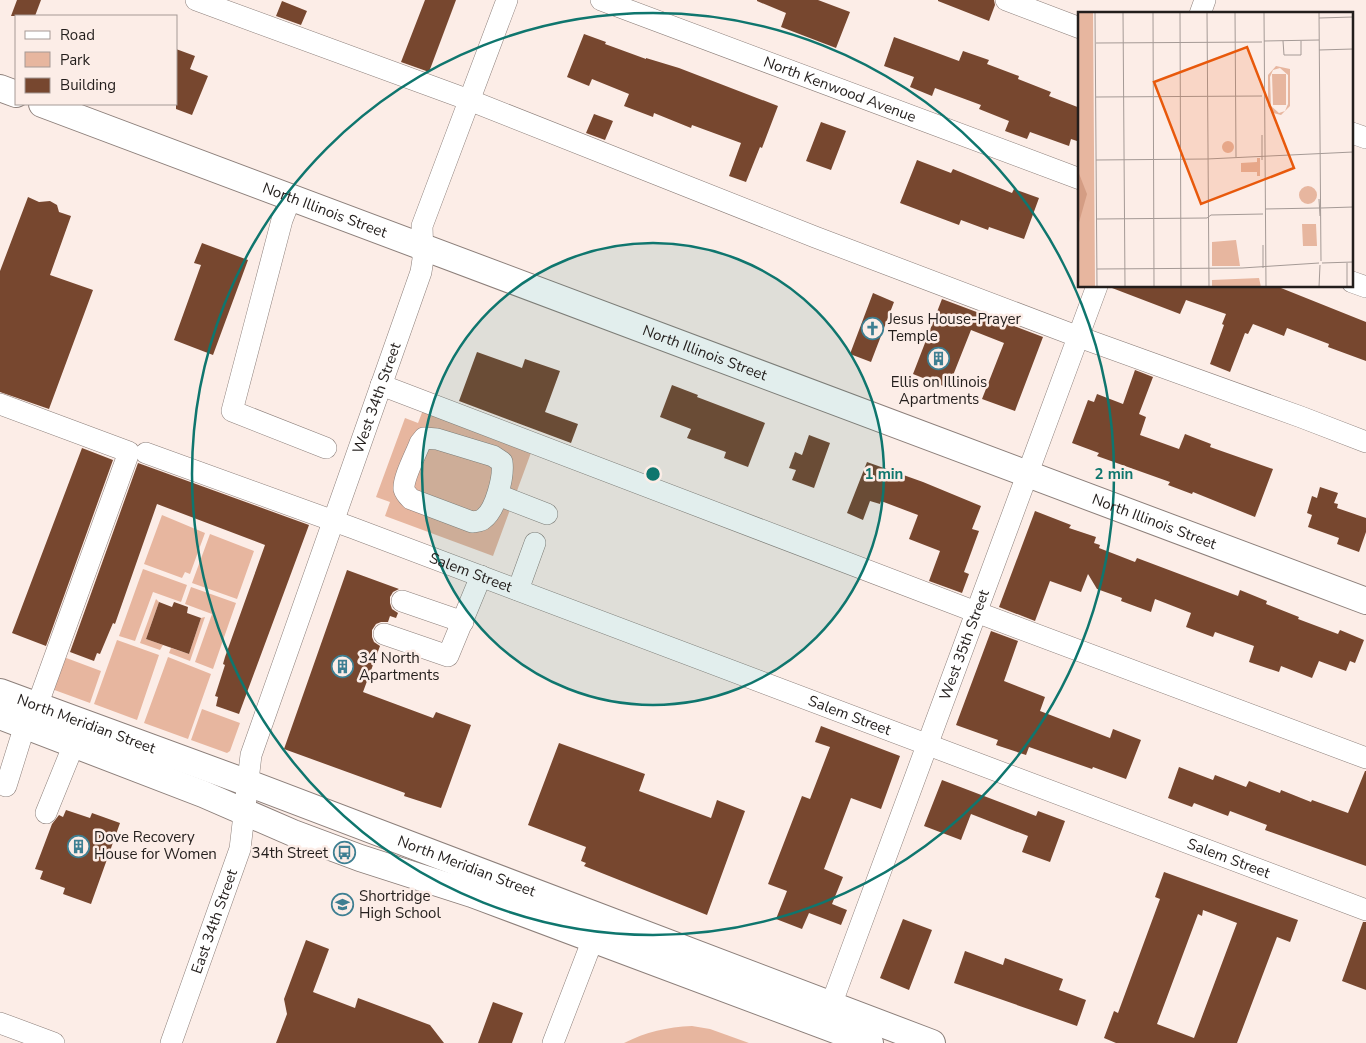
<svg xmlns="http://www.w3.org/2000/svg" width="1366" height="1043" viewBox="0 0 1366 1043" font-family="'Nunito Sans',sans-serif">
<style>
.green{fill:#e7b69f}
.building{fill:#77472f;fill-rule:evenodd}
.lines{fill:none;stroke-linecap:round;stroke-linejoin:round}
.minor-casing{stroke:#8c7f7a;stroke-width:22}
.major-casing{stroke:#8c7f7a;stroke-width:28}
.minor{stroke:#fff;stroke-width:21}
.major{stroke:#fff;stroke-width:26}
.ring{fill:none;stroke:#0f766e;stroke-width:2.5}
.labels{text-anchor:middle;stroke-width:5;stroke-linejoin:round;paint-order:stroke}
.street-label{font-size:15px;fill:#231e1c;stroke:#fcede7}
.poi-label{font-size:15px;fill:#231e1c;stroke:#fcede7;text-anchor:start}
.inset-road{fill:none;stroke:#a59a96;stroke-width:1}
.view{fill:#e8590c;fill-opacity:0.15;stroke:#e8590c;stroke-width:2.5}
.inset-edge{fill:none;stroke:#231e1c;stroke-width:2.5}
.centre{fill:#0f766e;stroke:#fcede7;stroke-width:2.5}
.ring-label{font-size:15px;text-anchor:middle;font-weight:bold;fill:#0f766e;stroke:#fcede7;stroke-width:5;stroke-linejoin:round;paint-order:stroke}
</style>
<rect width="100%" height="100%" fill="#fcede7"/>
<path class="green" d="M423 410 532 450 493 556 385 516 390 502 376 497 405 418 418 423Z
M162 515 205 533 190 574 185 572 182 578 144 564Z
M210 534 254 551 237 599 192 583Z
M143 569 187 585 181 602 153 592 135 641 119 636Z
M191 587 236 603 213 669 195 662 212 614 185 604Z
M156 599 159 602 146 639 163 645 160 650 140 643Z
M205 617 190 661 169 653 171 648 189 654 201 618Z
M117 640 159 655 137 720 94 704Z
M61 656 101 671 90 703 49 688Z
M168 657 211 674 188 739 144 723Z
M202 709 240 723 230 751 227 753 191 740Z
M692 1026 710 1029 749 1043H624C646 1032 667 1027 692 1026Z"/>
<path class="building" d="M17 0H41L35 16H11Z
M425 0H456L429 72 401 62Z
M757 0H818L850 12 836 48 781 27 786 13 757 1Z
M938 0H994L995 5 989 21 938 1Z
M282 1 307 11 301 25 276 16Z
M584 34 606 42 605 44 646 59V58L679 68 778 106 762 148 760 147 746 182 729 176 741 143 692 125 691 128 654 113 653 117 624 106 629 94 592 79 589 86 567 77Z
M894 37 959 61 963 51 989 60 987 64 1019 76 1018 79 1051 92 1049 96 1080 108V142L1071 139 1069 146 1030 132 1027 139 1005 131 1009 121 979 109 981 105 935 88 932 96 910 87 914 77 884 66Z
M176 49 195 56 190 69 208 76 192 115 176 109Z
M594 114 613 121 605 140 586 133Z
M821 122 846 131 831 170 806 161Z
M917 160 951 173 953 169 1012 193 1014 189 1039 198 1024 239 989 227 988 230 961 220 959 225 900 203Z
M28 197 39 202 50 201 57 205 59 212 71 216 50 275 93 290 49 409 0 392V271Z
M202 243 248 260 213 355 174 340 201 265 194 263Z
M1112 286H1276L1366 322V361L1328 347 1329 344 1287 328 1284 336 1253 324 1248 334 1245 333 1230 372 1210 364 1224 325 1222 324 1226 314 1186 300 1180 314 1112 288Z
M873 293 894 302 871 362 850 354Z
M942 299 1043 337 1015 411 982 399 1004 343 971 330 948 388 913 374Z
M477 352 522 368 525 359 560 371 545 412 578 424 571 443 459 401Z
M1135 370 1153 377 1139 414 1146 417 1140 435 1179 449 1185 434 1211 444 1210 447 1273 469 1255 517 1193 492 1192 494 1168 485 1170 482 1097 456 1099 453 1072 443 1088 400 1094 402 1097 394 1123 404Z
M672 385 698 395 697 397 765 423 748 467 724 458 726 452 687 438 691 429 660 417Z
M809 435 830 443 814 488 792 480 796 470 789 468 795 452 802 455Z
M82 448 113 460 46 646 12 633Z
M867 462 923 482 981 506 972 529 979 531 964 572 969 574 962 593 929 581 940 551 909 539 918 515 881 501 880 504 870 501 863 520 847 513Z
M138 463 309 525 239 714 216 706 218 697 215 696 225 665 223 664 225 657 265 545 157 504 115 624 113 623 100 654 97 653 94 661 70 652Z
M1320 487 1338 493 1334 503 1338 504 1337 508 1366 518V532L1359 552 1337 544 1339 538 1308 527 1312 515 1307 513 1312 496 1317 498Z
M1035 511 1071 525 1069 528 1096 537 1094 543 1100 545 1099 548 1135 562 1137 558 1238 596 1240 590 1267 601 1266 604 1299 617 1298 619 1338 634 1340 630 1364 640 1355 663 1350 661 1346 671 1319 661 1312 678 1281 666 1279 672 1249 662 1254 646 1215 632 1213 637 1186 627 1191 613 1155 599 1151 612 1121 601 1122 598 1097 589 1088 574 1081 592 1050 581 1035 621 999 607Z
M347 570 399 589 393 592 390 597V603L392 609 398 613 396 618 390 616 388 622H381L376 624 372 630V637L374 642 380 646 363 692 433 718 436 712 471 725 441 808 404 796 405 793 284 749Z
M159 602 172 607 174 602 188 607 187 613 201 618 189 654 146 639Z
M991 631 1018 641 1004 681 1045 697 1040 711 1110 738 1113 729 1141 740 1126 779 1093 767 1092 769 1029 747 1026 755 996 745 998 740 956 725Z
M821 726 900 756 881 809 851 798 824 869 843 877 832 904 847 910 841 925 809 913 802 929 776 919 787 891 768 884 802 796 810 799 830 747 815 742Z
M559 743 645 774 639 791 711 818 717 800 745 811 707 915 584 866 586 863 581 861 586 847 528 825Z
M1179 767 1213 780 1215 775 1246 787 1249 781 1280 793 1281 790 1311 802 1312 800 1348 813 1365 771H1366V866L1265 830 1267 825 1230 811 1228 816 1194 803 1192 807 1168 798Z
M942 780 1036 816 1038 811 1065 821 1050 862 1022 852 1028 836 971 814 961 840 924 826Z
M66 810 90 818 92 813 120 823 91 904 63 894 65 888 40 879 43 871 35 869 52 824 59 815 63 817Z
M1164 872 1298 920 1290 942 1277 937 1237 1043H1116L1104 1038 1114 1011 1118 1013 1160 899 1155 897ZM1203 910 1237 923 1194 1038 1157 1024 1198 914 1202 916Z
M903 919 932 930 909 990 880 978Z
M1363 922H1366V990L1342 981Z
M306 940 329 949 313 992 355 1008 358 998 430 1025 444 1043H276L287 1014 284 999Z
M965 951 1003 965 1005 958 1063 979 1059 990 1086 1000 1077 1026 954 983Z
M493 1002 523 1013 512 1043H478Z"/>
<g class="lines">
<defs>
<g id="minor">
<path d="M196 0 469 100 815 237 1079 337 1301 417 1366 442"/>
<path id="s1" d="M601 0 1080 179"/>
<path d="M1006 0 1080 28"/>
<path d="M1200 14 1205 0"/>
<path d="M1352 133 1366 138"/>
<path d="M291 197 282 220 232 411 326 448"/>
<path d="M1352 282 1366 287"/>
<path d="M381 385 976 612 1366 758"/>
<path d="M0 404 129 452 37 706"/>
<path d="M424 438 437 439 493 456 502 462C504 476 496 510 483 519 480 522 476 521 472 522L411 499C408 496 405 493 404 489 403 478 416 454 420 443Z"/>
<path id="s2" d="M146 453 353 528 1366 910"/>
<path d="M498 495 547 514"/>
<path d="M518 590 535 543"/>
<path d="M402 601 463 622"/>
<path d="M384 634 448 656 481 576"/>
<path d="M6 786 25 725"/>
<path d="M46 813 74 744"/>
<path id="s3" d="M831 1005 1097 286"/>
<path d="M0 1023 54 1043"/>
<path id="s4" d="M171 1043 240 849 251 755 421 272 423 259 422 226 507 0"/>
<path d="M553 1043 593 939"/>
</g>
<g id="major">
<path d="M0 88 16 94"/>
<path id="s5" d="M42 104 1366 601"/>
<path id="s6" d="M0 692 248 783 932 1043"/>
<path d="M0 716 203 794 293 833 360 858 472 894 870 1043"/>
</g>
</defs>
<use href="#minor" class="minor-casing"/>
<use href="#major" class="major-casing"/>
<use href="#minor" class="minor"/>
<use href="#major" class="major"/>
</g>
<circle cx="653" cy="474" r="231" fill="#0f766e" fill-opacity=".12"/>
<g class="ring">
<circle cx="653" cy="474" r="231"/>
<circle cx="653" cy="474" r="461"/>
</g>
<defs>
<symbol id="church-ring" viewBox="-11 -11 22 22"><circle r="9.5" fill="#fcede7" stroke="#3e7f92" stroke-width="1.5"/><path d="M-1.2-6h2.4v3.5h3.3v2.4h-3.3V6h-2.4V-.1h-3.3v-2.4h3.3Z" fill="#3e7f92"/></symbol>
<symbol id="building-ring" viewBox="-11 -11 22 22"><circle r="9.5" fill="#fcede7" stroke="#3e7f92" stroke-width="1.5"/><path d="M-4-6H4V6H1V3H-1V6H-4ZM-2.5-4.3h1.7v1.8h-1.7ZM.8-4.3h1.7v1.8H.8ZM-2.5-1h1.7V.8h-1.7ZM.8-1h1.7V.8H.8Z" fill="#3e7f92"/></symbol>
<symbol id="bus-ring" viewBox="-11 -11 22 22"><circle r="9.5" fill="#fcede7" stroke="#3e7f92" stroke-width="1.5"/><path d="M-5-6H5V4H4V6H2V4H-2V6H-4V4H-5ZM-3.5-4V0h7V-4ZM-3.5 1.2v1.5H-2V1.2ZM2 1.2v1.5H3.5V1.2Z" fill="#3e7f92"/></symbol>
<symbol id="school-ring" viewBox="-11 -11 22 22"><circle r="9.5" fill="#fcede7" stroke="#3e7f92" stroke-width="1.5"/><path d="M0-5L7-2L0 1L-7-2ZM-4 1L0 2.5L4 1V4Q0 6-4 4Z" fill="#3e7f92"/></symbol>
</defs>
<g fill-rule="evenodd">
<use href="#church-ring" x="860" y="316" width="25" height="25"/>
<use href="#building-ring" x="926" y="346" width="25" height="25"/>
<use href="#building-ring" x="330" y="654" width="25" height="25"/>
<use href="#building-ring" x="66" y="834" width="25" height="25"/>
<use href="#bus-ring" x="332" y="840" width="25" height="25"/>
<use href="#school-ring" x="330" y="892" width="25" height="25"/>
</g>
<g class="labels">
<g class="street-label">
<text dy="5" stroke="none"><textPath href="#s1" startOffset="255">North Kenwood Avenue</textPath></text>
<text dy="5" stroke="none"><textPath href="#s5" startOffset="302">North Illinois Street</textPath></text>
<text dy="5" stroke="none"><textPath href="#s5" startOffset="708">North Illinois Street</textPath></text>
<text dy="5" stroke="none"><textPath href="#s4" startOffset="679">West 34th Street</textPath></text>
<text dy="5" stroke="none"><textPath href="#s5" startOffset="1188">North Illinois Street</textPath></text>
<text dy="5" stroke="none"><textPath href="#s2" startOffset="346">Salem Street</textPath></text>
<text dy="5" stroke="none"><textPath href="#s3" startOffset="384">West 35th Street</textPath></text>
<text dy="5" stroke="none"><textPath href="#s2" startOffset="751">Salem Street</textPath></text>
<text dy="5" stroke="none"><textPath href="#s6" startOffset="92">North Meridian Street</textPath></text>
<text dy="5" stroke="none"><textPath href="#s2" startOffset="1156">Salem Street</textPath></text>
<text dy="5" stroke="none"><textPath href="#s6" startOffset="498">North Meridian Street</textPath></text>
<text dy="5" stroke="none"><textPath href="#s4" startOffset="129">East 34th Street</textPath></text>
</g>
<g class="poi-label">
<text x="888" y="324">Jesus House-Prayer<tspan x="888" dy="17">Temple</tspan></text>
<text x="939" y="387" text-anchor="middle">Ellis on Illinois<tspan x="939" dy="17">Apartments</tspan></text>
<text x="359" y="663">34 North<tspan x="359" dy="17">Apartments</tspan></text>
<text x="94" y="842">Dove Recovery<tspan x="94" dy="17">House for Women</tspan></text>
<text x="328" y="858" text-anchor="end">34th Street</text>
<text x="359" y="901">Shortridge<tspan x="359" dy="17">High School</tspan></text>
</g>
</g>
<g transform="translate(1078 12)">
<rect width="275" height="275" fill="#fcede7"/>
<path d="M0 0H15L17 274H0ZM198 54 212 57V94L203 103 195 101 190 94V63ZM202 56 210 63V92L207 99 201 101 193 94 192 65 195 58ZM194 62H208V93H195ZM144 135a6 6 0 1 1 12 0a6 6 0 1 1-12 0ZM179 146H182V164H179V160H163V151L179 150ZM221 183a9 9 0 1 1 18 0a9 9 0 1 1-18 0ZM224 212H238L239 234H225ZM158 228 162 254H134V230ZM181 266 183 275H134V268Z" fill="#e7b69f" fill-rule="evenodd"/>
<path d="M0 159 9 182 0 214Z" fill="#d49d84"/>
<path class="inset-road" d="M17 0 19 275M45 0 47 275M75 0 76 275M102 0 103 275M129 0 131 275M157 0 158 145M186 0 188 275M241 0 243 249M241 6 275 5M186 29 241 28M205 29 206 43H223V29M18 31 184 30M241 38 275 37M18 85 184 84M184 123V148M18 148 129 147 275 140M241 187 242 204M243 196 275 195M187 197 241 196M19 207 129 206 133 203 185 202M185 233V256M244 251 275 250M269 251V275M19 257 164 256 241 251M241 275 242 253"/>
<path class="view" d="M169 35 216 156 123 192 76 70Z"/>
<rect width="275" height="275" class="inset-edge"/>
</g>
<circle cx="653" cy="474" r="8" class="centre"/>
<g class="ring-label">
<text x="884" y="479">1 min</text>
<text x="1114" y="479">2 min</text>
</g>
<rect x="15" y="15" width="162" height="90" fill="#fcede7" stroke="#a59a96"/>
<rect x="25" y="31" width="25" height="8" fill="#ffffff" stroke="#a59a96"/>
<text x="60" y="40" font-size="15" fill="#231e1c">Road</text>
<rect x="25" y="52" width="25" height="15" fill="#e7b69f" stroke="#a59a96"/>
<text x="60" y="65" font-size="15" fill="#231e1c">Park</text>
<rect x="25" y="78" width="25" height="15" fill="#77472f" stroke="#a59a96"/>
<text x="60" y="90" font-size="15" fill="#231e1c">Building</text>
</svg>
